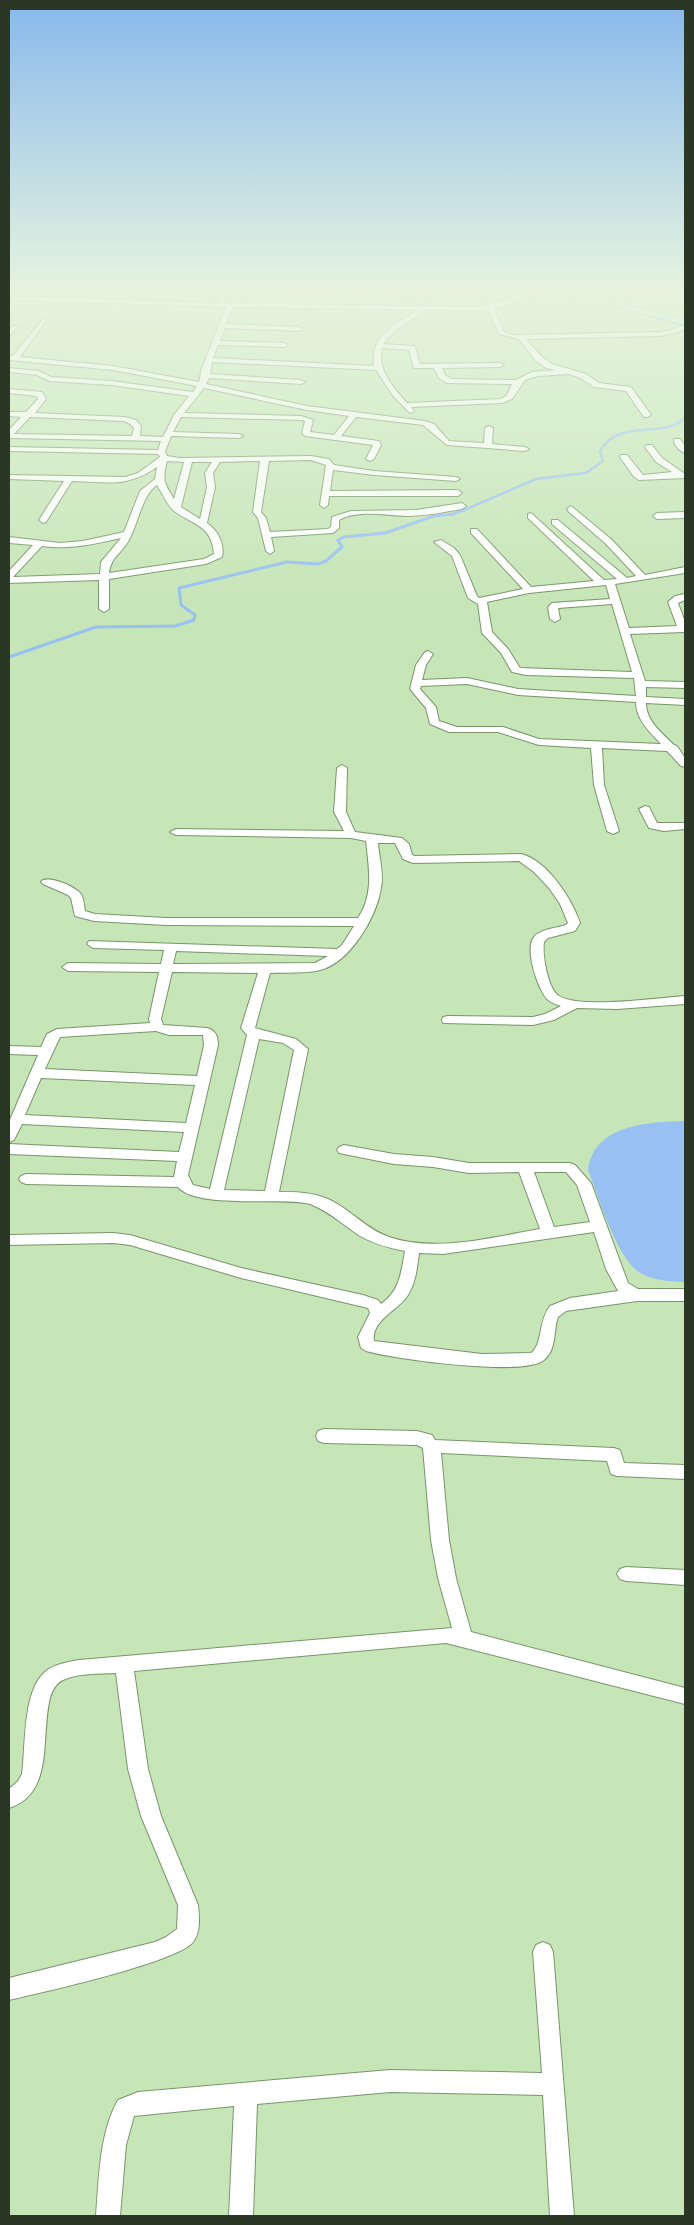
<svg xmlns="http://www.w3.org/2000/svg" width="694" height="2225" viewBox="0 0 694 2225" font-family="Poppins,sans-serif">
<style>
.water{fill:#99c0f3}
.lines{fill:none;stroke-linecap:round;stroke-linejoin:round}
.stream-far1{stroke:#99c0f3;stroke-width:2.5}
.stream{stroke:#99c0f3;stroke-width:3}
.minor-casing{stroke:#789569;stroke-width:2}
.secondary-casing{stroke:#789569;stroke-width:2}
.minor{fill:#fff;fill-rule:evenodd}
.secondary{fill:#b8f2f2;fill-rule:evenodd}
</style>
<rect width="100%" height="100%" fill="#c7e6b8"/>
<path class="water" d="M685 1121V1282C669 1281 651 1281 637 1271 616 1254 598 1196 588 1170 594 1124 649 1122 685 1121Z"/>
<g class="lines">
<path class="stream-far1" d="M462 511 536 479 586 473 603 461 600 451C615 424 647 433 672 426 676 425 681 421 685 418"/>
<path class="stream" d="M9 657 96 627 175 626 194 620 195 615 181 605 179 588 287 562 318 564 326 561 342 547 338 540 344 537 385 533 434 516 454 514 465 509"/>
<defs>
<path id="minor" d="M16 289H100L102 291 99 293 19 291Z
M225 289H231L224 303 475 307C501 304 527 289 553 289L494 309 504 332 514 335 660 332 672 330 685 324V329L676 333 660 336 526 339 541 356 552 364 586 374 599 383 631 387 651 415 647 417H644L626 391 594 387 580 378 569 374 538 376 525 380 512 399 502 403 411 407 414 411 410 413 393 396 376 370 212 362 210 374 301 380 305 382 301 384 209 378 206 384 307 406 425 421 434 424 449 441 484 443 485 428 489 426 493 428 492 444 525 447 529 449 525 451 447 445 423 425 356 417 341 436 379 441 381 445 374 459 370 461 366 459 373 445 305 436 302 433 305 421 301 420 181 417 173 432 239 434 243 436 239 438 171 436 165 452 167 456 180 458 311 456 329 459 334 465 374 471 456 477 460 479 456 481 374 475 333 470 330 491 458 490 462 493 458 496H329L328 505 324 508 320 505 326 465 311 460 269 461 261 512 266 518 270 532 328 529 331 527 332 517 351 511 416 510 462 503 466 506 462 509C444 512 426 516 408 516 387 516 359 509 339 520V528L333 533 271 537 274 551 270 554 266 551 258 518 253 512 260 461 220 462 213 473 215 487 207 523C218 530 225 545 222 557L206 564 109 579V609L104 612 99 609V580L9 583V571L33 545 9 543V537L60 543 83 541 124 532 140 491 155 479 157 467C128 488 106 482 72 481L46 522 43 523 39 520 64 481 9 479V475L125 477 138 473 160 457 158 454 9 451V447L158 450 161 441 9 438V430L21 417 9 416V412H26L38 399 36 396 9 393V389L42 392 46 399 35 413 125 417 136 420 141 426 140 436 163 437 174 415 189 396 111 385 49 381 37 375 9 372V368L39 371 51 377 111 381 193 392 197 386 113 370 9 360V356H13L43 319 46 321 20 357 113 366 199 382 202 368 226 307 9 300V296L217 303ZM233 307 418 310C395 324 370 335 374 366L213 358 218 345 284 347 288 345 284 343 220 341 225 328 300 331 304 329 300 327 226 324ZM427 310H488L499 334 519 339 535 360 546 368 556 370 532 372 516 380 452 379 445 375 442 368 500 367 504 365 500 363 420 364 415 346 383 344 397 329ZM382 348 409 350 414 368H434L439 378 447 383 512 384 507 395 501 399 407 403C393 387 377 370 382 348ZM204 388 307 410 349 416 334 435 310 432 313 420 301 416 184 413ZM30 417 124 421 130 424 134 428 132 436 14 434ZM167 461 184 462 174 499C164 483 162 480 167 461ZM192 462H212L205 473 207 487 200 519 181 507ZM157 485C162 493 167 505 174 511 193 525 212 525 214 554L204 559 109 573C111 557 121 554 129 540 138 524 142 495 157 485ZM121 538 101 562 100 574 13 577 42 546C69 550 94 544 121 538Z
M347 289H373L420 294 433 289H443L421 298Z
M13 326 18 327 9 336V330Z
M674 439H680L685 446V453C680 452 673 444 674 439Z
M646 445H652L662 458 685 474V478L639 480 634 477 620 457 621 455H627L643 475 672 472 656 462 645 447Z
M571 506 611 539 645 575 685 567V573L615 584 629 628 677 626 668 602 675 596 685 594V600L678 603 685 622V632L630 634 645 681 685 682V688L646 687V697L685 699V705L646 703C646 721 662 733 674 745L677 746 685 758V767L681 766 667 751 602 748 604 785 619 831 613 834 607 831 594 785 591 748 539 745 498 732H449L430 724 426 708 410 689 416 665 425 652 428 651 433 654 426 665 422 680 467 678 518 689 636 696 634 678 526 675 512 672 501 653 482 633 478 604 468 598 452 556 434 542 441 540 454 548 460 555 477 596 479 598 523 589 471 533V529H477L531 587 594 581 528 518V514L531 513 604 580 617 579 552 524V520H558L627 578 636 576 605 543 568 511 567 509ZM606 585 610 599 552 603 548 607 550 619 555 622 560 619 558 608 612 604 632 672 520 668 508 649 492 632 487 602 529 593ZM467 684 518 695 636 702C636 720 650 732 661 744L539 739 503 727H457L439 721 436 707 420 689 421 686Z
M685 512V518L657 519 653 516 657 513Z
M342 765 347 768 346 812 355 832 402 838 409 844 412 855 415 856 521 854C547 860 572 899 580 923L575 931 548 938 544 942C542 955 548 989 559 996 580 1009 659 998 685 996V1004L617 1009 577 1008 554 1020 533 1025 443 1023 442 1020 443 1017 448 1016 533 1017 545 1014 561 1006C556 1004 551 1003 547 999 538 989 524 949 534 937 540 929 557 928 566 925L568 923 560 904 549 888 534 872 519 861 413 863 403 859 395 843H378C379 857 384 874 381 888 377 916 350 963 320 970 305 974 286 972 270 973L255 1028 296 1039 308 1049 279 1192C296 1192 312 1192 328 1199 350 1209 366 1229 389 1237 437 1253 492 1237 540 1229L519 1172 469 1173 433 1167 394 1164 339 1153 337 1150 339 1147 344 1145 394 1154 433 1157 469 1163H570L575 1165 591 1183 628 1283 638 1289H685V1301H637L566 1311 558 1317C553 1331 557 1349 544 1360 525 1377 393 1359 366 1351L361 1348 358 1337 370 1313 368 1308 241 1278 130 1245 113 1243 9 1245V1235L113 1233 130 1235 241 1268 363 1295 378 1300 381 1304C400 1291 401 1272 405 1251 389 1248 374 1244 360 1236 343 1225 329 1211 310 1204 282 1197 196 1209 178 1187L26 1184 21 1182 19 1179 21 1176 26 1174 174 1177 177 1161 9 1154V1144L179 1152 184 1132 22 1124 14 1140 9 1142V1122L38 1055 9 1054V1046L41 1047 47 1034 57 1029 150 1023 149 1019 159 972 68 971 62 967 68 963 161 964 164 950 93 948 87 944 89 941 337 949 342 945 354 926 166 925 94 921 75 916 71 898 68 895 43 884 41 882 43 880C52 877 75 886 81 894 84 899 84 906 85 911L95 914 166 918H358C374 894 369 869 366 841L351 838 176 835 170 832 176 829 344 831 334 812 337 768ZM176 951 328 956 315 963 173 964ZM172 972 258 973 241 1028 247 1035 210 1189 193 1185 188 1175 218 1045C218 1037 216 1030 207 1028L163 1025 161 1019ZM156 1031 169 1035H203L204 1045 197 1076 45 1069 60 1037ZM259 1039 283 1043 294 1050 265 1191 224 1190ZM41 1078 195 1085 186 1123 25 1115ZM534 1172H566L577 1185 590 1222 554 1227ZM594 1232 606 1269 618 1291 570 1298 550 1306C538 1321 543 1344 531 1353L482 1354 374 1341C371 1320 399 1310 408 1295 416 1282 417 1268 419 1253L443 1254Z
M645 806 649 807 657 823H685V829L664 831 649 828 639 809Z
M324 1429 417 1431 432 1435 435 1440 614 1448 620 1450 624 1463 685 1465V1479L617 1476 611 1474 607 1461 441 1453 449 1540 456 1578 471 1632 685 1688V1704L446 1643 134 1671 148 1769 161 1816 198 1905C199 1916 201 1932 193 1942 178 1962 40 1993 9 2000V1978L155 1942 166 1937 177 1929 178 1905 141 1816 128 1769 116 1673C100 1674 78 1673 63 1680 56 1683 52 1691 50 1698 40 1737 55 1793 9 1808V1789L18 1781 22 1774C26 1746 22 1690 46 1671 55 1664 68 1662 79 1660L452 1628 438 1578 431 1540 423 1448 417 1445 324 1443 318 1441 316 1436 318 1431Z
M626 1567 685 1570V1585L626 1581 620 1579 617 1574 620 1569Z
M543 1942 550 1945 553 1952 574 2216H550L543 2095 390 2092 257 2104 253 2216H229L234 2106 134 2116 126 2145 120 2216H96C99 2179 99 2134 118 2100L138 2092 390 2070 542 2073 533 1952 536 1945Z"/>
<path id="secondary" d="M548 289H566L685 319V325Z"/>
</defs>
<use href="#minor" class="minor-casing"/>
<use href="#secondary" class="secondary-casing"/>
<use href="#minor" class="minor"/>
<use href="#secondary" class="secondary"/>
</g>
<linearGradient id="sky" x2="0" y2="1"><stop stop-color="#88b9ec"/><stop offset="0.48" stop-color="#e6f4df"/><stop offset="1" stop-color="#e6f4df" stop-opacity="0"/></linearGradient>
<rect width="694" height="601" fill="url(#sky)"/>
<rect width="694" height="2225" fill="none" stroke="#2b3725" stroke-width="20"/>
</svg>
